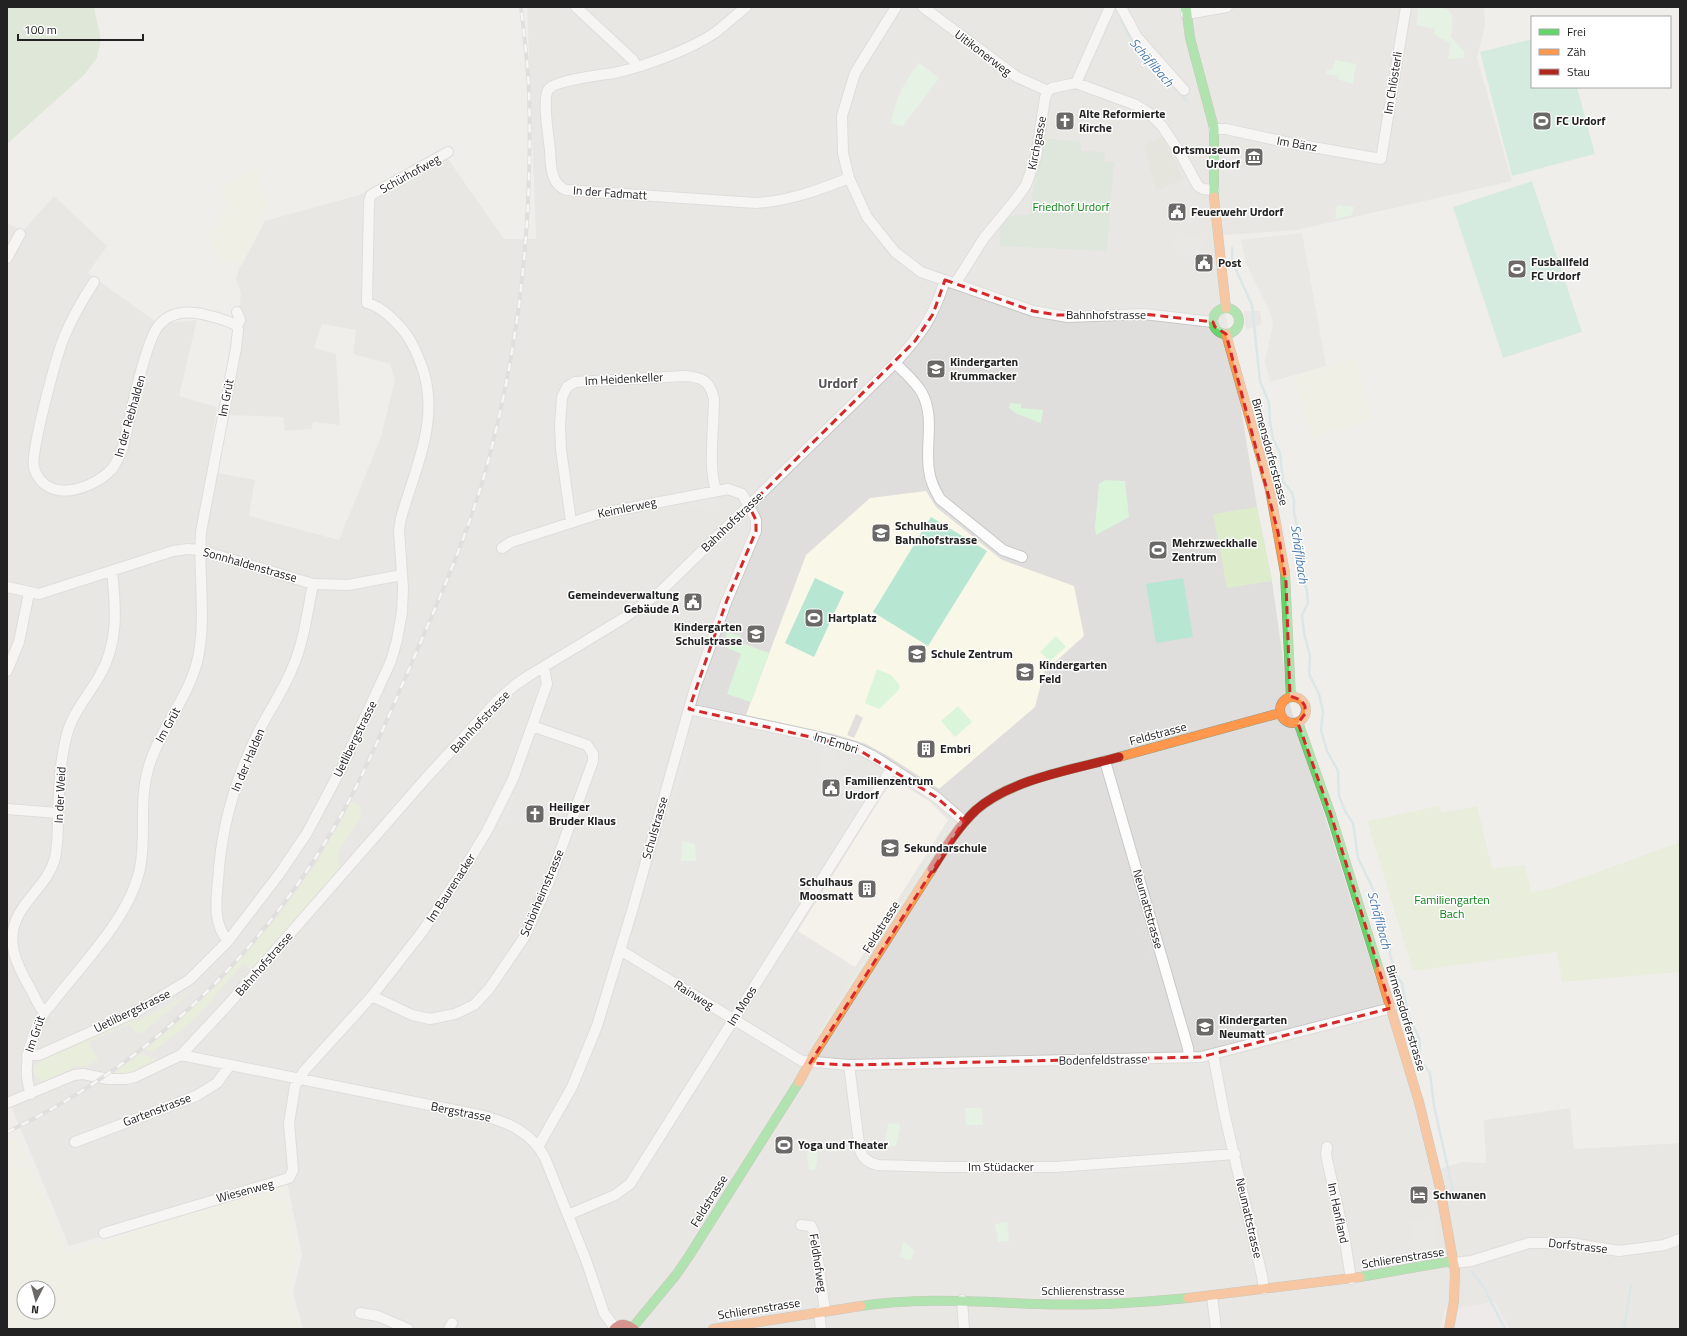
<svg xmlns="http://www.w3.org/2000/svg" width="1687" height="1336" viewBox="0 0 1687 1336" font-family="'Titillium Web',sans-serif">
<style>
.residential{fill:#dfdedc}
.industrial{fill:#ede4e9}
.education{fill:#f8f7e8}
.construction{fill:#d9d9cd}
.farmland{fill:#efefdf;fill-rule:evenodd}
.grass{fill:#ddeccb}
.forest{fill:#cbdec1}
.cemetery{fill:#cadbca}
.park{fill:#daf5da}
.pitch{fill:#b7e6d2}
.parking{fill:#e0dfde}
.pier{fill:#dedddd}
.lines{fill:none;stroke-linecap:round;stroke-linejoin:round}
.stream{stroke:#bfdbe3;stroke-width:2.5}
.street-casing{stroke:#c9c8c7;stroke-width:12}
.fast-casing{stroke:#999a82;stroke-width:10}
.slow-casing{stroke:#999a82;stroke-width:10}
.jam-casing{stroke:#999a82;stroke-width:10}
.street{stroke:#fdfcfc;stroke-width:10}
.fast{stroke:#63d668;stroke-width:9}
.slow{stroke:#ff974d;stroke-width:9}
.jam{stroke:#b3261e;stroke-width:9}
.rail-casing{stroke:#ccc;stroke-width:4}
.rail{stroke:#fff;stroke-width:2.5;stroke-dasharray:8;stroke-linecap:butt}
.marked{fill:none;stroke:#d62828;stroke-width:3;stroke-dasharray:8 5;stroke-linejoin:round}
.labels{text-anchor:middle;stroke-width:3;stroke-linejoin:round;paint-order:stroke}
.street-label{font-size:12px;fill:#222;stroke:#fff}
.poi-label{font-size:12px;font-weight:bold;fill:#222;stroke:#fff;text-anchor:start}
.park-label{font-size:12px;fill:#0c8416;stroke:#fff}
.water-label{font-size:13px;font-style:italic;fill:#4a7aab;stroke:#fff}
.quarter-label{font-size:14px;font-weight:bold;fill:#555;stroke:#fff}
</style>
<rect width="100%" height="100%" fill="#f0eeeb"/>
<path class="residential" d="M527 7H1484L1485 25 1477 58 1512 181 1297 230 1213 236 1257 507 1272 581 1289 702 1436 1170 1462 1162 1486 1163 1484 1120 1570 1108 1574 1149 1680 1143V1329H1510L1494 1302 1444 1311 1441 1329H303L293 1292 302 1255 287 1182 69 1246 7 1096V223L23 231 54 196 107 246 88 273 159 324 197 320 179 396 217 407 207 471 255 480 249 516 339 540 381 437 395 380 390 364 353 354 356 330 322 324 314 348 336 354 340 425 313 422 312 429 285 431 283 417 228 415 241 292 236 279 239 269 265 221 359 195 446 156 504 239H536Z"/>
<path class="industrial" d="M1495 1302 1510 1329H1441L1444 1311Z"/>
<path class="education" d="M926 491 936 507 1002 560 1074 586 1084 636 1044 672 1035 707 939 789 888 756 866 744 834 734 746 715 806 555 870 498Z
M895 783H899L929 801 948 820 855 967 798 931 889 785Z"/>
<path class="construction" d="M1162 136 1184 179 1156 191 1144 146Z"/>
<path class="farmland" d="M259 164 264 171 257 176 268 202 267 211 260 218 264 223 240 268 236 260 221 267 211 246 208 236 211 229 219 227 217 221 218 215 228 208 219 189Z
M1356 358 1373 420 1312 438 1293 376Z
M18 1137 69 1253 200 1210 284 1188 293 1224 297 1254 289 1291 301 1329H239L238 1327 222 1329H7V1143ZM24 1288H48V1312H24Z"/>
<path class="grass" d="M1257 507 1272 581 1227 588 1213 514Z
M351 802 360 805 361 817 337 853 340 869 289 928 250 970 244 963C225 982 210 1005 190 1023 178 1034 164 1041 153 1052L144 1050C205 999 260 943 306 878 323 854 337 828 351 802Z
M1439 806 1442 813 1477 806 1492 868 1525 865 1531 892 1554 888 1680 842V972L1562 982 1557 952 1413 971 1367 821Z
M947 832 818 1036 817 1035 945 833Z
M195 988 141 1034 133 1030 129 1024 88 1042 98 1059 88 1066H75L44 1083 36 1077 33 1069 40 1061 131 1017 137 1021 169 1005Z
M140 1054 158 1059C142 1070 131 1076 111 1075Z"/>
<path class="forest" d="M7 7H94L101 40 97 58 84 75 7 144Z"/>
<path class="cemetery" d="M1042 138 1081 142V151L1105 152 1104 162H1114L1107 251 1000 246V226L1010 216 1029 215Z"/>
<path class="park" d="M1419 7C1448 7 1456 4 1451 37L1464 52 1465 58 1448 59 1450 43 1434 34 1435 29 1416 25Z
M1335 60 1356 64 1353 84 1337 79 1338 76 1326 74 1327 70 1331 71V68H1333Z
M919 63 939 78 903 126 891 123C895 98 904 83 919 63Z
M1337 205 1354 207 1352 215 1335 219Z
M1010 403 1021 404V408L1043 410 1041 423 1017 414 1009 408Z
M1105 480 1125 481 1129 517 1096 535 1095 527 1099 484Z
M727 632 740 636 739 642 769 653 751 702 727 694 741 654 723 646Z
M1056 636 1066 647 1050 661 1040 652Z
M877 669 891 675 900 686 898 691 879 709 865 703Z
M958 706 972 722 955 737 941 721Z
M682 841 695 844 696 861H681Z
M965 1108H982L983 1125H966Z
M899 1123 900 1128 896 1146 884 1147 888 1124Z
M815 1141 818 1157 815 1170H809L807 1152Z
M1007 1222 1009 1241 998 1242 995 1224Z
M903 1241 914 1250 912 1258 909 1260 900 1257Z"/>
<path class="pitch" d="M1532 39V87H1577L1595 154 1512 176 1480 52Z
M1532 181 1582 332 1503 358 1453 207Z
M931 517 987 551 928 646 873 612Z
M815 578 844 592 814 657 785 643Z
M1183 578 1193 637 1156 643 1146 584Z"/>
<path class="parking" d="M1401 55 1407 56 1397 110 1391 109Z
M1302 233 1326 366 1270 382 1265 361 1273 325 1271 314 1246 263 1241 240Z
M1205 235 1204 252 1177 256 1173 239Z
M717 497 719 504 676 512 675 504Z
M856 714 863 718 854 738 847 735Z
M823 748 838 751 835 763 842 765 839 780 817 774Z
M678 749 689 752 669 816 660 813Z
M510 793 516 795 501 828 495 825Z
M1144 911 1156 953 1149 955 1138 913Z
M189 980 195 988 169 1005 137 1021 134 1013Z
M1170 1160V1170L1098 1175V1164Z
M1435 1215 1439 1244 1432 1254 1418 1257 1410 1221Z"/>
<path class="pier" d="M1244 311H1260L1262 324 1246 330Z"/>
<g class="lines">
<path class="stream" d="M1121 21 1132 41 1147 55
M1179 92 1187 101
M1232 248V261L1252 305 1260 381 1269 403 1270 422 1273 439 1280 453 1283 481 1292 493 1294 500V513L1299 534 1301 572 1307 591 1308 603 1302 615 1304 633 1310 656 1309 674 1319 694 1323 712 1321 730 1327 751 1338 771 1339 796 1345 811 1353 823 1358 858 1375 893 1382 931 1388 939 1390 946V955L1397 977 1402 983 1408 1015 1420 1040 1419 1058 1430 1073 1434 1106 1452 1186V1200
M1471 1271 1482 1284 1505 1329
M1624 1329 1631 1286"/>
<defs>
<path id="street" d="M576 7 633 60 637 67
M746 7C736 15 726 24 716 32 692 49 643 67 614 73 601 75 554 80 548 90 542 100 549 138 550 151 551 165 550 183 566 190L756 203C789 201 819 190 849 178
M896 7 855 73 842 116 843 153 849 178 867 217 895 252 921 272 1033 311 1068 317 1144 314 1213 322
M923 7 1017 77 1048 91
M1121 7 1137 37 1184 90
M1186 14 1227 7
M1076 83 1110 7
M1214 129H1226L1290 143 1381 159 1406 7
M7 258 20 234
M94 282C83 299 73 316 65 335 57 353 30 453 34 468 46 505 92 490 112 469 117 462 120 455 123 447 129 423 145 339 160 324 171 312 187 311 202 314 214 317 227 319 237 326
M955 284 984 238 1016 199 1026 185 1036 157 1045 98 1048 91 1052 88 1076 83 1136 105 1149 113 1162 126 1180 153 1198 186 1203 189 1214 190
M237 326 240 320 237 312
M895 363C905 373 916 382 922 393 935 417 925 445 929 470 930 481 935 490 940 499L1003 550 1022 557
M571 521 561 450 560 425 562 397 567 387 575 382 685 376C702 377 710 381 714 399 714 424 708 469 716 490
M502 548 511 542 598 514 728 489 742 494 749 506 756 520V531L727 600 694 691 632 911 597 1026 572 1087 538 1147
M7 587 39 594 173 551 188 549 200 550 313 584 348 585 402 575
M7 671 19 642 29 593
M689 709 818 737 854 747 873 756 936 797 964 821
M1105 761 1188 1048 1189 1057
M7 809 58 813
M228 941C213 924 216 902 218 881 221 829 235 779 258 733 269 711 283 691 292 669 304 642 307 613 313 584
M620 950 802 1061 849 1065 1201 1057 1391 1008
M372 996 412 1015 430 1019 455 1014 474 1005 489 989 525 936 549 882 593 761V754L587 745 532 726
M43 1011C37 1004 35 996 30 988 17 965 4 941 19 914 30 894 49 881 55 858 58 843 58 828 58 813 59 788 60 762 66 738 71 715 87 697 99 677 119 643 116 608 112 571
M1213 1054 1224 1112 1262 1276 1264 1289
M27 1055H39L134 1013 189 980 228 941 280 873 307 833 342 767 391 661 397 640 402 612 403 588 399 530 401 518C416 465 443 414 419 359 415 349 410 338 403 330 392 318 382 307 367 303L369 201 371 195 448 152
M181 1055 484 1116C510 1123 532 1133 545 1158L586 1260 604 1313 615 1328
M849 1065 860 1151C864 1160 869 1163 878 1165L944 1167H1056L1235 1154
M31 1094C22 1070 28 1046 38 1024 42 1017 43 1012 50 1006 80 966 130 918 140 868 147 834 138 802 149 766 160 729 187 700 197 662 207 622 198 574 201 532L236 348 238 330 237 326
M7 1103 74 1075 83 1074 108 1079H126L135 1077 181 1055 226 1007 427 777 498 700 515 685 530 675 624 618 659 593 895 363C921 334 933 319 945 280
M75 1142 196 1096 217 1083 230 1065
M1327 1147 1326 1155 1344 1235 1351 1279
M568 1215 615 1195 630 1184 892 768
M801 1225 811 1226 814 1232 825 1311
M104 1233 289 1178 293 1170 289 1123 295 1086 304 1071 372 996 422 932 462 872 487 831 513 779 547 684 544 667
M1453 1263 1471 1261 1529 1243H1571L1619 1251 1664 1245 1680 1239
M1212 1296 1216 1329
M962 1300 964 1329
M819 1312 821 1329
M360 1313 378 1316 408 1329
M449 1329 452 1323"/>
<path id="fast" d="M1186 7 1190 38 1214 128V197
M1213 321a13 13 0 1 1 26 0a13 13 0 1 1-26 0Z
M1285 573 1291 697
M1298 722 1331 815 1379 970
M1360 1277 1446 1262 1453 1263
M861 1306C920 1297 979 1302 1038 1304 1088 1306 1138 1303 1188 1298
M633 1327 676 1275 689 1256 799 1082"/>
<path id="slow" d="M1214 197 1226 308
M1226 334 1270 490 1285 573
M1280 710a13 13 0 1 1 26 0a13 13 0 1 1-26 0Z
M1119 757 1280 713
M1379 970 1419 1102 1440 1188 1455 1271 1454 1301 1449 1329
M799 1082 816 1051 932 869
M1188 1298 1360 1277
M713 1329 861 1306"/>
<path id="jam" d="M932 869C945 848 958 827 976 810 1011 779 1075 769 1119 757
M614 1329C621 1322 626 1324 634 1329"/>
</defs>
<use href="#street" class="street-casing"/>
<use href="#fast" class="fast-casing"/>
<use href="#slow" class="slow-casing"/>
<use href="#jam" class="jam-casing"/>
<use href="#street" class="street"/>
<use href="#fast" class="fast"/>
<use href="#slow" class="slow"/>
<use href="#jam" class="jam"/>
<defs>
<path id="rail" d="M7 1132C151 1064 267 949 344 810 369 764 389 715 410 667 436 606 463 546 482 483 519 355 533 224 529 92 528 64 524 35 521 7"/>
</defs>
<use href="#rail" class="rail-casing"/>
<use href="#rail" class="rail"/>
</g>
<path d="M0 0H1687V1336H0ZM945 280 1033 311 1057 315 1144 314 1213 322 1215 327 1226 334 1278 532 1286 582 1290 696 1301 700 1305 706V714L1298 723 1331 815 1391 1008 1201 1057 849 1065 810 1063 964 821 936 797 854 747 689 709 727 600 756 531V520L749 506 915 341 933 314Z" fill="#f0eeeb" fill-opacity=".55" fill-rule="evenodd"/>
<path class="marked" d="M945 280 1033 311 1057 315 1144 314 1213 322 1215 327 1226 334 1278 532 1286 582 1290 696 1301 700 1305 706V714L1298 723 1331 815 1391 1008 1201 1057 849 1065 810 1063 964 821 936 797 854 747 689 709 727 600 756 531V520L749 506 915 341 933 314Z"/>
<defs>
<symbol id="church-square" viewBox="-11 -11 22 22"><rect x="-9" y="-9" width="18" height="18" rx="4" fill="#6a6968" stroke="#fff"/><path d="M-1.2-6h2.4v3.5h3.3v2.4h-3.3V6h-2.4V-.1h-3.3v-2.4h3.3Z" fill="#fff"/></symbol>
<symbol id="stadium-square" viewBox="-11 -11 22 22"><rect x="-9" y="-9" width="18" height="18" rx="4" fill="#6a6968" stroke="#fff"/><path d="M0-5a6.5 5 0 1 0 0 10a6.5 5 0 1 0 0-10ZM-3.5-1.8h7v3.6h-7Z" fill="#fff"/></symbol>
<symbol id="museum-square" viewBox="-11 -11 22 22"><rect x="-9" y="-9" width="18" height="18" rx="4" fill="#6a6968" stroke="#fff"/><path d="M0-6L6-3V-2H-6V-3ZM-5-1h2V3h-2ZM-1-1h2V3h-2ZM3-1h2V3H3ZM-6 4H6V6H-6Z" fill="#fff"/></symbol>
<symbol id="civic-square" viewBox="-11 -11 22 22"><rect x="-9" y="-9" width="18" height="18" rx="4" fill="#6a6968" stroke="#fff"/><path d="M-.6-6.5H3V-4.5H.6V-3L4-1V1h2V6H-6V1h2V-1L-.6-3ZM-1.2 2.5V6h2.4V2.5Z" fill="#fff"/></symbol>
<symbol id="school-square" viewBox="-11 -11 22 22"><rect x="-9" y="-9" width="18" height="18" rx="4" fill="#6a6968" stroke="#fff"/><path d="M0-5L7-2L0 1L-7-2ZM-4 1L0 2.5L4 1V4Q0 6-4 4Z" fill="#fff"/></symbol>
<symbol id="building-square" viewBox="-11 -11 22 22"><rect x="-9" y="-9" width="18" height="18" rx="4" fill="#6a6968" stroke="#fff"/><path d="M-4-6H4V6H1V3H-1V6H-4ZM-2.5-4.3h1.7v1.8h-1.7ZM.8-4.3h1.7v1.8H.8ZM-2.5-1h1.7V.8h-1.7ZM.8-1h1.7V.8H.8Z" fill="#fff"/></symbol>
<symbol id="hotel-square" viewBox="-11 -11 22 22"><rect x="-9" y="-9" width="18" height="18" rx="4" fill="#6a6968" stroke="#fff"/><path d="M-6-4.5h1.5V1H6V5H4.5V3h-9V5H-6ZM-4 0a1.8 1.8 0 1 1 3.6 0ZM.5 0V-2.5h3Q6-2.5 6 0Z" fill="#fff"/></symbol>
</defs>
<g fill-rule="evenodd">
<use href="#church-square" x="1054" y="110" width="22" height="22"/>
<use href="#stadium-square" x="1531" y="110" width="22" height="22"/>
<use href="#museum-square" x="1243" y="146" width="22" height="22"/>
<use href="#civic-square" x="1166" y="201" width="22" height="22"/>
<use href="#civic-square" x="1193" y="252" width="22" height="22"/>
<use href="#stadium-square" x="1506" y="258" width="22" height="22"/>
<use href="#school-square" x="925" y="358" width="22" height="22"/>
<use href="#school-square" x="870" y="522" width="22" height="22"/>
<use href="#stadium-square" x="1147" y="539" width="22" height="22"/>
<use href="#civic-square" x="682" y="591" width="22" height="22"/>
<use href="#stadium-square" x="803" y="607" width="22" height="22"/>
<use href="#school-square" x="745" y="623" width="22" height="22"/>
<use href="#school-square" x="906" y="643" width="22" height="22"/>
<use href="#school-square" x="1014" y="661" width="22" height="22"/>
<use href="#building-square" x="915" y="738" width="22" height="22"/>
<use href="#civic-square" x="820" y="777" width="22" height="22"/>
<use href="#church-square" x="524" y="803" width="22" height="22"/>
<use href="#school-square" x="879" y="837" width="22" height="22"/>
<use href="#building-square" x="856" y="878" width="22" height="22"/>
<use href="#school-square" x="1194" y="1016" width="22" height="22"/>
<use href="#stadium-square" x="773" y="1134" width="22" height="22"/>
<use href="#hotel-square" x="1408" y="1184" width="22" height="22"/>
</g>
<g class="labels">
<g class="street-label">
<text transform="translate(983 53) rotate(37)" y="4">Uitikonerweg</text>
<text transform="translate(1393 83) rotate(-81)" y="4">Im Chlösterli</text>
<text transform="translate(1037 143) rotate(-79)" y="4">Kirchgasse</text>
<text transform="translate(1297 144) rotate(10)" y="4">Im Bänz</text>
<text transform="translate(410 174) rotate(-29)" y="4">Schürhofweg</text>
<text transform="translate(610 193) rotate(4)" y="4">In der Fadmatt</text>
<text x="1106" y="319">Bahnhofstrasse</text>
<text transform="translate(624 379) rotate(-3)" y="4">Im Heidenkeller</text>
<text transform="translate(226 398) rotate(-79)" y="4">Im Grüt</text>
<text transform="translate(130 416) rotate(-74)" y="4">In der Rebhalden</text>
<text transform="translate(1270 452) rotate(75)" y="4">Birmensdorferstrasse</text>
<text transform="translate(627 508) rotate(-12)" y="4">Keimlerweg</text>
<text transform="translate(732 522) rotate(-44)" y="4">Bahnhofstrasse</text>
<text transform="translate(250 565) rotate(16)" y="4">Sonnhaldenstrasse</text>
<text transform="translate(480 722) rotate(-47)" y="4">Bahnhofstrasse</text>
<text transform="translate(168 725) rotate(-61)" y="4">Im Grüt</text>
<text transform="translate(1158 734) rotate(-15)" y="4">Feldstrasse</text>
<text transform="translate(355 739) rotate(-64)" y="4">Uetlibergstrasse</text>
<text transform="translate(836 743) rotate(17)" y="4">Im Embri</text>
<text transform="translate(248 760) rotate(-67)" y="4">In der Halden</text>
<text transform="translate(60 795) rotate(-87)" y="4">In der Weid</text>
<text transform="translate(655 828) rotate(-74)" y="4">Schulstrasse</text>
<text transform="translate(451 888) rotate(-57)" y="4">Im Baurenacker</text>
<text transform="translate(542 893) rotate(-67)" y="4">Schönheimstrasse</text>
<text transform="translate(1148 909) rotate(74)" y="4">Neumattstrasse</text>
<text transform="translate(881 927) rotate(-58)" y="4">Feldstrasse</text>
<text transform="translate(264 964) rotate(-49)" y="4">Bahnhofstrasse</text>
<text transform="translate(694 995) rotate(32)" y="4">Rainweg</text>
<text transform="translate(742 1006) rotate(-58)" y="4">Im Moos</text>
<text transform="translate(132 1011) rotate(-26)" y="4">Uetlibergstrasse</text>
<text transform="translate(1406 1018) rotate(73)" y="4">Birmensdorferstrasse</text>
<text transform="translate(35 1034) rotate(-71)" y="4">Im Grüt</text>
<text transform="translate(1103 1060) rotate(-1)" y="4">Bodenfeldstrasse</text>
<text transform="translate(157 1110) rotate(-21)" y="4">Gartenstrasse</text>
<text transform="translate(461 1112) rotate(11)" y="4">Bergstrasse</text>
<text x="1001" y="1171">Im Stüdacker</text>
<text transform="translate(245 1191) rotate(-15)" y="4">Wiesenweg</text>
<text transform="translate(709 1201) rotate(-58)" y="4">Feldstrasse</text>
<text transform="translate(1338 1213) rotate(78)" y="4">Im Hanfland</text>
<text transform="translate(1249 1218) rotate(77)" y="4">Neumattstrasse</text>
<text transform="translate(1578 1246) rotate(6)" y="4">Dorfstrasse</text>
<text transform="translate(1403 1258) rotate(-9)" y="4">Schlierenstrasse</text>
<text transform="translate(818 1263) rotate(81)" y="4">Feldhofweg</text>
<text x="1083" y="1295">Schlierenstrasse</text>
<text transform="translate(759 1309) rotate(-9)" y="4">Schlierenstrasse</text>
</g>
<g class="poi-label">
<text x="1079" y="118">Alte Reformierte<tspan x="1079" dy="14">Kirche</tspan></text>
<text x="1556" y="125">FC Urdorf</text>
<text x="1240" y="154" text-anchor="end">Ortsmuseum<tspan x="1240" dy="14">Urdorf</tspan></text>
<text x="1191" y="216">Feuerwehr Urdorf</text>
<text x="1531" y="266">Fusballfeld<tspan x="1531" dy="14">FC Urdorf</tspan></text>
<text x="1218" y="267">Post</text>
<text x="950" y="366">Kindergarten<tspan x="950" dy="14">Krummacker</tspan></text>
<text x="895" y="530">Schulhaus<tspan x="895" dy="14">Bahnhofstrasse</tspan></text>
<text x="1172" y="547">Mehrzweckhalle<tspan x="1172" dy="14">Zentrum</tspan></text>
<text x="679" y="599" text-anchor="end">Gemeindeverwaltung<tspan x="679" dy="14">Gebäude A</tspan></text>
<text x="828" y="622">Hartplatz</text>
<text x="742" y="631" text-anchor="end">Kindergarten<tspan x="742" dy="14">Schulstrasse</tspan></text>
<text x="931" y="658">Schule Zentrum</text>
<text x="1039" y="669">Kindergarten<tspan x="1039" dy="14">Feld</tspan></text>
<text x="940" y="753">Embri</text>
<text x="845" y="785">Familienzentrum<tspan x="845" dy="14">Urdorf</tspan></text>
<text x="549" y="811">Heiliger<tspan x="549" dy="14">Bruder Klaus</tspan></text>
<text x="904" y="852">Sekundarschule</text>
<text x="853" y="886" text-anchor="end">Schulhaus<tspan x="853" dy="14">Moosmatt</tspan></text>
<text x="1219" y="1024">Kindergarten<tspan x="1219" dy="14">Neumatt</tspan></text>
<text x="798" y="1149">Yoga und Theater</text>
<text x="1433" y="1199">Schwanen</text>
</g>
<g class="park-label">
<text x="1071" y="211">Friedhof Urdorf</text>
<text x="1452" y="904">Familiengarten<tspan x="1452" dy="14">Bach</tspan></text>
</g>
<g class="water-label">
<text transform="translate(1152 62) rotate(49)" y="5">Schäflibach</text>
<text transform="translate(1300 554) rotate(82)" y="5">Schäflibach</text>
<text transform="translate(1380 920) rotate(75)" y="5">Schäflibach</text>
</g>
<g class="quarter-label">
<text x="838" y="388">Urdorf</text>
</g>
</g>
<rect width="1687" height="1336" fill="none" stroke="#222222" stroke-width="16"/>
<rect x="1531" y="16" width="140" height="72" fill="#ffffff" stroke="#a7a7a7"/>
<rect x="1539" y="29" width="20" height="6" fill="#63d668" stroke="#a7a7a7"/>
<text x="1567" y="36" font-size="12" fill="#222222">Frei</text>
<rect x="1539" y="49" width="20" height="6" fill="#ff974d" stroke="#a7a7a7"/>
<text x="1567" y="56" font-size="12" fill="#222222">Zäh</text>
<rect x="1539" y="69" width="20" height="6" fill="#b3261e" stroke="#a7a7a7"/>
<text x="1567" y="76" font-size="12" fill="#222222">Stau</text>
<g transform="translate(36 1300) rotate(186)"><circle r="19" fill="#ffffff" stroke="#a7a7a7"/>
<path d="M0-3L7 15L0 10L-7 15Z" fill="#6a6968"/>
<text y="-6" font-size="11" font-weight="bold" text-anchor="middle" fill="#222222">N</text>
</g>
<path d="M18 34v6h125v-6" fill="none" stroke="#222222" stroke-width="2"/>
<text x="24" y="34" font-size="12" fill="#222222" stroke="#ffffff" stroke-width="3" paint-order="stroke">100 m</text>
</svg>
